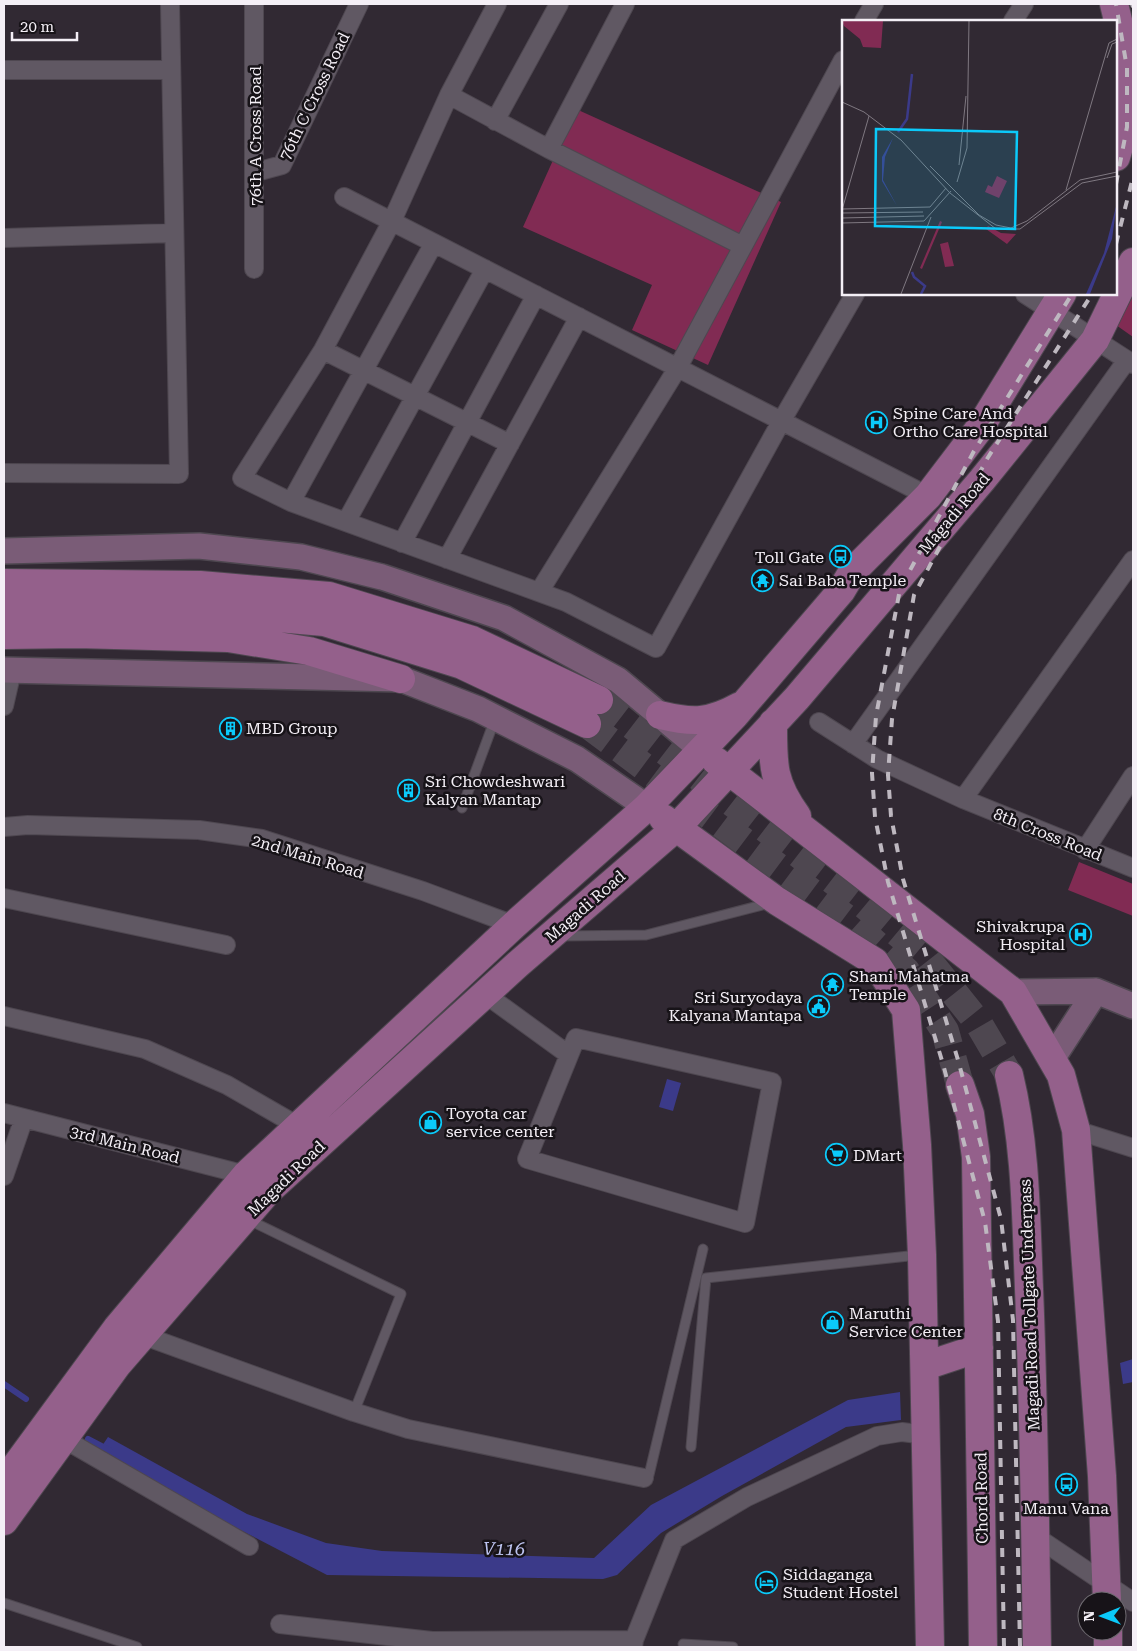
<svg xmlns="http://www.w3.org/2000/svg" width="1137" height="1651" viewBox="0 0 1137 1651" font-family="'Roboto Serif',serif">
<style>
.green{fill:#812b53}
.water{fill:#3b3a89}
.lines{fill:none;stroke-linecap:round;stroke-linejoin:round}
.stream{stroke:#3b3a89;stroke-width:6}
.primary-tunnel{stroke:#4e4750;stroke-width:28;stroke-dasharray:28 14;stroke-linecap:butt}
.lane-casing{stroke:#4e4750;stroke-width:11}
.street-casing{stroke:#4e4750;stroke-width:20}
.secondary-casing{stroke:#4e4750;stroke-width:28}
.primary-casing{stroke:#4e4750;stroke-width:30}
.lane{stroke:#605863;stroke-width:9}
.street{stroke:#605863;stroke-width:18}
.secondary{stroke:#7a5c77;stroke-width:25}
.primary{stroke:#94608b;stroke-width:28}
.rail{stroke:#beb8c0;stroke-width:4;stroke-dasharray:9 9;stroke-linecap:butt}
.labels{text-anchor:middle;stroke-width:5;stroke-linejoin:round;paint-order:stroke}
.street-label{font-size:16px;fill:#f4eff6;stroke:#171318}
.poi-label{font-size:16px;fill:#f4eff6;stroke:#171318;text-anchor:start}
.water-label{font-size:18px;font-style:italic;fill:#bdc3f0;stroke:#171318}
.inset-river{fill:none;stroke:#3b3a89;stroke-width:2.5}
.inset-road{fill:none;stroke:#7f7881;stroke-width:1}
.view{fill:#0bcafa;fill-opacity:0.15;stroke:#0bcafa;stroke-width:2.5}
.inset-edge{fill:none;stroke:#f4eff6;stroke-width:2.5}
</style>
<rect width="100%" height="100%" fill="#312933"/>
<path class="green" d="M576 109 781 202 708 365 632 330 652 285 523 227Z
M1133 292V337L1116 325Z
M1079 862 1133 884V916L1068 890Z"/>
<path class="water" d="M667 1079 681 1083 673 1111 659 1107Z
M1133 1359V1382L1123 1384 1120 1363Z
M900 1392 901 1420 846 1427 722 1496 661 1533 617 1575 603 1579 327 1575 96 1455 108 1437 247 1514 326 1543 382 1551 594 1558 651 1505 848 1400Z"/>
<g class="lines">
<path class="stream" d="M4 1384 26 1399
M88 1439 109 1450"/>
<path class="primary-tunnel" d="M599 700 862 903 924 955 979 1024 1009 1075
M587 724 849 920 906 971 945 1031 960 1085"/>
<defs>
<path id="lane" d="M462 808 495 719
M562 936 646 935 770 903
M247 1219 401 1294 354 1412
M691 1447 706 1278 918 1255
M644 1478 649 1475 703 1249
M4 1603 137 1647
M683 1644 733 1647"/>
<path id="street" d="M254 4V269
M497 4 449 95 392 221 323 350 242 478 291 502 566 602 656 648 782 420 855 294
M864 21 874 4
M1013 21 1024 4
M4 70H170
M449 95 549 149 743 246
M495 121 559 4
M549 149 625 4
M256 172 282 165 359 4
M344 197 928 496
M4 238 173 233
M1025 294 1133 364
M323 350 510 444
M4 473 179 474 170 4
M291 502 434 243
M346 522 485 269
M402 543 536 295
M447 559 579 317
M539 592 677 369 843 60
M4 706 12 671
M819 722 877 759 963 799 1133 560
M853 744 1127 360
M963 799 1133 868
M4 827 28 825 199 830 262 839 423 891 514 925
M1085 850 1133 776
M4 898 226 945
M485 994 569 1055
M4 1016 145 1049 227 1085 298 1126
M576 1038 772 1082 745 1223 527 1159Z
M4 1113 246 1175
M1076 1130 1133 1148
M4 1176 24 1118
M142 1335 354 1412 408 1429 644 1478
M64 1439 249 1546
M1035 1536 1133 1602
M280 1624 432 1641 634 1640
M633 1647 634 1640 674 1540 747 1497 877 1436 902 1432 926 1435"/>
<path id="secondary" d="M4 551 199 546 301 557 382 577 504 618 618 680 703 751
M4 670 401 679 478 709 577 759 647 807
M1013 992 1096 991 1133 1006
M1052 1059 1096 991"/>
<path id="primary" d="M1114 4 1126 53 1125 127 1116 157
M4 583 200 585 329 596 472 640 599 700
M4 609 199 611 324 622 462 665 587 724
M4 635 77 634 228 638 309 651 401 679
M660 715C693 723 709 723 740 706
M773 723C773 764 772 782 797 816
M716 761 1013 992 1061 1075 1076 1130 1102 1476 1107 1601
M663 818 777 901 875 962 906 1010 917 1145 922 1255 930 1647
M1009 1075C1026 1145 1026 1217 1029 1289 1034 1408 1035 1528 1037 1647
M960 1085 970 1114 976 1157 983 1647
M925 1366 979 1348
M4 1482 117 1328 246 1175 514 925 647 807 735 715 841 591 853 571 928 496 979 429 1062 294
M4 1521 117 1365 268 1191 518 964 677 827 797 698 982 480 1095 340 1133 262
M1108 1631V1647"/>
</defs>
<use href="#lane" class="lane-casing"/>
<use href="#street" class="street-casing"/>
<use href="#secondary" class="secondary-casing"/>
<use href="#primary" class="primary-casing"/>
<use href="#lane" class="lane"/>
<use href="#street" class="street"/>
<use href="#secondary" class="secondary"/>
<use href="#primary" class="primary"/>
<path class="rail" d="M1132 4 1133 7
M1116 184 1127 127V68L1116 4
M1116 244 1133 177
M1004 1647 998 1321 985 1222 943 1064 888 882 875 817 872 773 876 716 900 589 974 451 1072 294
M1020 1647 1013 1320 1001 1219 958 1060 903 879 891 816 888 775 892 719 914 595 987 459 1092 294"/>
</g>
<defs>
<symbol id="hospital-ring" viewBox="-11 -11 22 22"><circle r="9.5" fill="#171318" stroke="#0bcafa" stroke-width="1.5"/><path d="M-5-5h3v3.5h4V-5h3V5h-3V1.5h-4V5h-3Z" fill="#0bcafa"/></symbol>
<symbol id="bus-ring" viewBox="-11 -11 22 22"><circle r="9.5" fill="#171318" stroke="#0bcafa" stroke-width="1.5"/><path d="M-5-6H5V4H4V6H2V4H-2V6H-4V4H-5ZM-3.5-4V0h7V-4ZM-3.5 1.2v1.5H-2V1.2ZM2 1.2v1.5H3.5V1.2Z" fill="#0bcafa"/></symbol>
<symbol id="temple-ring" viewBox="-11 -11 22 22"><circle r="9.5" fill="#171318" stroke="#0bcafa" stroke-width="1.5"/><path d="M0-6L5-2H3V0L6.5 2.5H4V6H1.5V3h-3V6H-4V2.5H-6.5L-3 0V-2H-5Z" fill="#0bcafa"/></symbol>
<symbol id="building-ring" viewBox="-11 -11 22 22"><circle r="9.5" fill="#171318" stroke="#0bcafa" stroke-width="1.5"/><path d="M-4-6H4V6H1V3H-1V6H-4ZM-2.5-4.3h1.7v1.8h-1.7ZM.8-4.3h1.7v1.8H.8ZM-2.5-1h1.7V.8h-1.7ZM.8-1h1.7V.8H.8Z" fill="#0bcafa"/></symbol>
<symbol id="civic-ring" viewBox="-11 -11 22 22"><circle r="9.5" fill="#171318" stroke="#0bcafa" stroke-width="1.5"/><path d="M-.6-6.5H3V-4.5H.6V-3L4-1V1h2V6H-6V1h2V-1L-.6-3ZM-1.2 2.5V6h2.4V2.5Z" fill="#0bcafa"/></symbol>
<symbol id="shop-ring" viewBox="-11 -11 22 22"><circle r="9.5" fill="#171318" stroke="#0bcafa" stroke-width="1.5"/><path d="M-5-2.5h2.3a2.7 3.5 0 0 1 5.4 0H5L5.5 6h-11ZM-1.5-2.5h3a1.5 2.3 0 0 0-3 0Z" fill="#0bcafa"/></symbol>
<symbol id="supermarket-ring" viewBox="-11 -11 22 22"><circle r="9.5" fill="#171318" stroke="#0bcafa" stroke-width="1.5"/><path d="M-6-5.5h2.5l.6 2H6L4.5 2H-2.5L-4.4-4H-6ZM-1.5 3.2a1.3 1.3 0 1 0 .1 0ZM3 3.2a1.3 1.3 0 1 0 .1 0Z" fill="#0bcafa"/></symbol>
<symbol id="hotel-ring" viewBox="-11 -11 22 22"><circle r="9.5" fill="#171318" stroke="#0bcafa" stroke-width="1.5"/><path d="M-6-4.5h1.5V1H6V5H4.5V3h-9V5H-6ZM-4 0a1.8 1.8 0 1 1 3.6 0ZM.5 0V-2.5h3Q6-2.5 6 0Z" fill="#0bcafa"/></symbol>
</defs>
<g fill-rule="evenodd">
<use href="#hospital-ring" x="864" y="410" width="25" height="25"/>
<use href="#bus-ring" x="828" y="544" width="25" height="25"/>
<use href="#temple-ring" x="750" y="568" width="25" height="25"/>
<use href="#building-ring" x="218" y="716" width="25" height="25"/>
<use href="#building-ring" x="396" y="778" width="25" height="25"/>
<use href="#hospital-ring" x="1068" y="922" width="25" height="25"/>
<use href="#temple-ring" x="820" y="972" width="25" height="25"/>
<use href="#civic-ring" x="806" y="994" width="25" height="25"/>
<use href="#shop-ring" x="418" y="1110" width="25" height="25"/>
<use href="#supermarket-ring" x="824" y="1142" width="25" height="25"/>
<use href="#shop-ring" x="820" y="1310" width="25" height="25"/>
<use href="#bus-ring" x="1054" y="1472" width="25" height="25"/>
<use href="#hotel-ring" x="754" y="1570" width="25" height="25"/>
</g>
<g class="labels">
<g class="street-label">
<text transform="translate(314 96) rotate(-64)" y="6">76th C Cross Road</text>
<text transform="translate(255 136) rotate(-90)" y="6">76th A Cross Road</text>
<text transform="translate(954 513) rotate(-50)" y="6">Magadi Road</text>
<text transform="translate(1048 834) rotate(22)" y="6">8th Cross Road</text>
<text transform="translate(308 856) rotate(17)" y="6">2nd Main Road</text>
<text transform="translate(585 906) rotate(-41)" y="6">Magadi Road</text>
<text transform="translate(125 1144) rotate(14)" y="6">3rd Main Road</text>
<text transform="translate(286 1178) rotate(-44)" y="6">Magadi Road</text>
<text transform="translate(1029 1305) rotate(-92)" y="6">Magadi Road Tollgate Underpass</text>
<text transform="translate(981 1498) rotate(-91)" y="6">Chord Road</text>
</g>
<g class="poi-label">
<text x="893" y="419">Spine Care And<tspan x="893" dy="18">Ortho Care Hospital</tspan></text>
<text x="824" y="563" text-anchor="end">Toll Gate</text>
<text x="779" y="586">Sai Baba Temple</text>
<text x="246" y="734">MBD Group</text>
<text x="425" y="787">Sri Chowdeshwari<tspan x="425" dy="18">Kalyan Mantap</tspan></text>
<text x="1065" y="932" text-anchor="end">Shivakrupa<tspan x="1065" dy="18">Hospital</tspan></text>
<text x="849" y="982">Shani Mahatma<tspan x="849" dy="18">Temple</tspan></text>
<text x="802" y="1003" text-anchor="end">Sri Suryodaya<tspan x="802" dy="18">Kalyana Mantapa</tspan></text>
<text x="446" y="1119">Toyota car<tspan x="446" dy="18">service center</tspan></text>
<text x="853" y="1161">DMart</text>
<text x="849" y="1319">Maruthi<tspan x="849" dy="18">Service Center</tspan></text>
<text x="1066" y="1514" text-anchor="middle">Manu Vana</text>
<text x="783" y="1580">Siddaganga<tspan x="783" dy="18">Student Hostel</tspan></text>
</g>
<g class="water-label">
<text transform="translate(504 1549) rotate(1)" y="6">V116</text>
</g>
</g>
<g transform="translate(842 20)">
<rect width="275" height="275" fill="#312933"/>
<path d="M0 1H41L39 28 21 27 18 19 2 6ZM155 156 165 161 157 178 143 172 146 165 150 167ZM98 201 100 202 80 249 78 248ZM146 206 159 213 174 214 165 224 144 209ZM106 222 112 246 103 247 98 224Z" fill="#812b53"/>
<path d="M51 118 43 137 41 160 55 186 40 161V137ZM275 183 270 219 248 274H244L262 233Z" fill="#3b3a89"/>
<path class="inset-river" d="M56 112 65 99 70 54M70 252 72 257 83 266 79 274"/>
<path class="inset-road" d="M265 38 270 24 275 22M0 82 22 92 59 120 108 173 154 209H178L240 163 275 156M117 145 124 76M88 146 137 195 154 205 169 208 185 201 238 160 275 152M115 162 125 128 127 1M224 170 267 23 275 19M0 189 88 187 104 168M0 190 27 96M0 193 81 192M0 198 82 196M0 203 82 201 109 171M59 274 89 197"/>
<path class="view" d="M34 109 175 112 173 209 33 206Z"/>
<rect width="275" height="275" class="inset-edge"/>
</g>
<rect width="1137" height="1651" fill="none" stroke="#f4eff6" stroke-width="10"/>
<g transform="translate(1102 1616) rotate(269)"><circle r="24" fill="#171318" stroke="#6f6b71"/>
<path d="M0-4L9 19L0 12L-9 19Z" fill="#0bcafa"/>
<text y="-8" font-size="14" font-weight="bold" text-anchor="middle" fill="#f4eff6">N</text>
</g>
<path d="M12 32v8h65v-8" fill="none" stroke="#f4eff6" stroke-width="2.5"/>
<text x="20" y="32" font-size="15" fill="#f4eff6" stroke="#171318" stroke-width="4" paint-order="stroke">20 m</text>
</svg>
